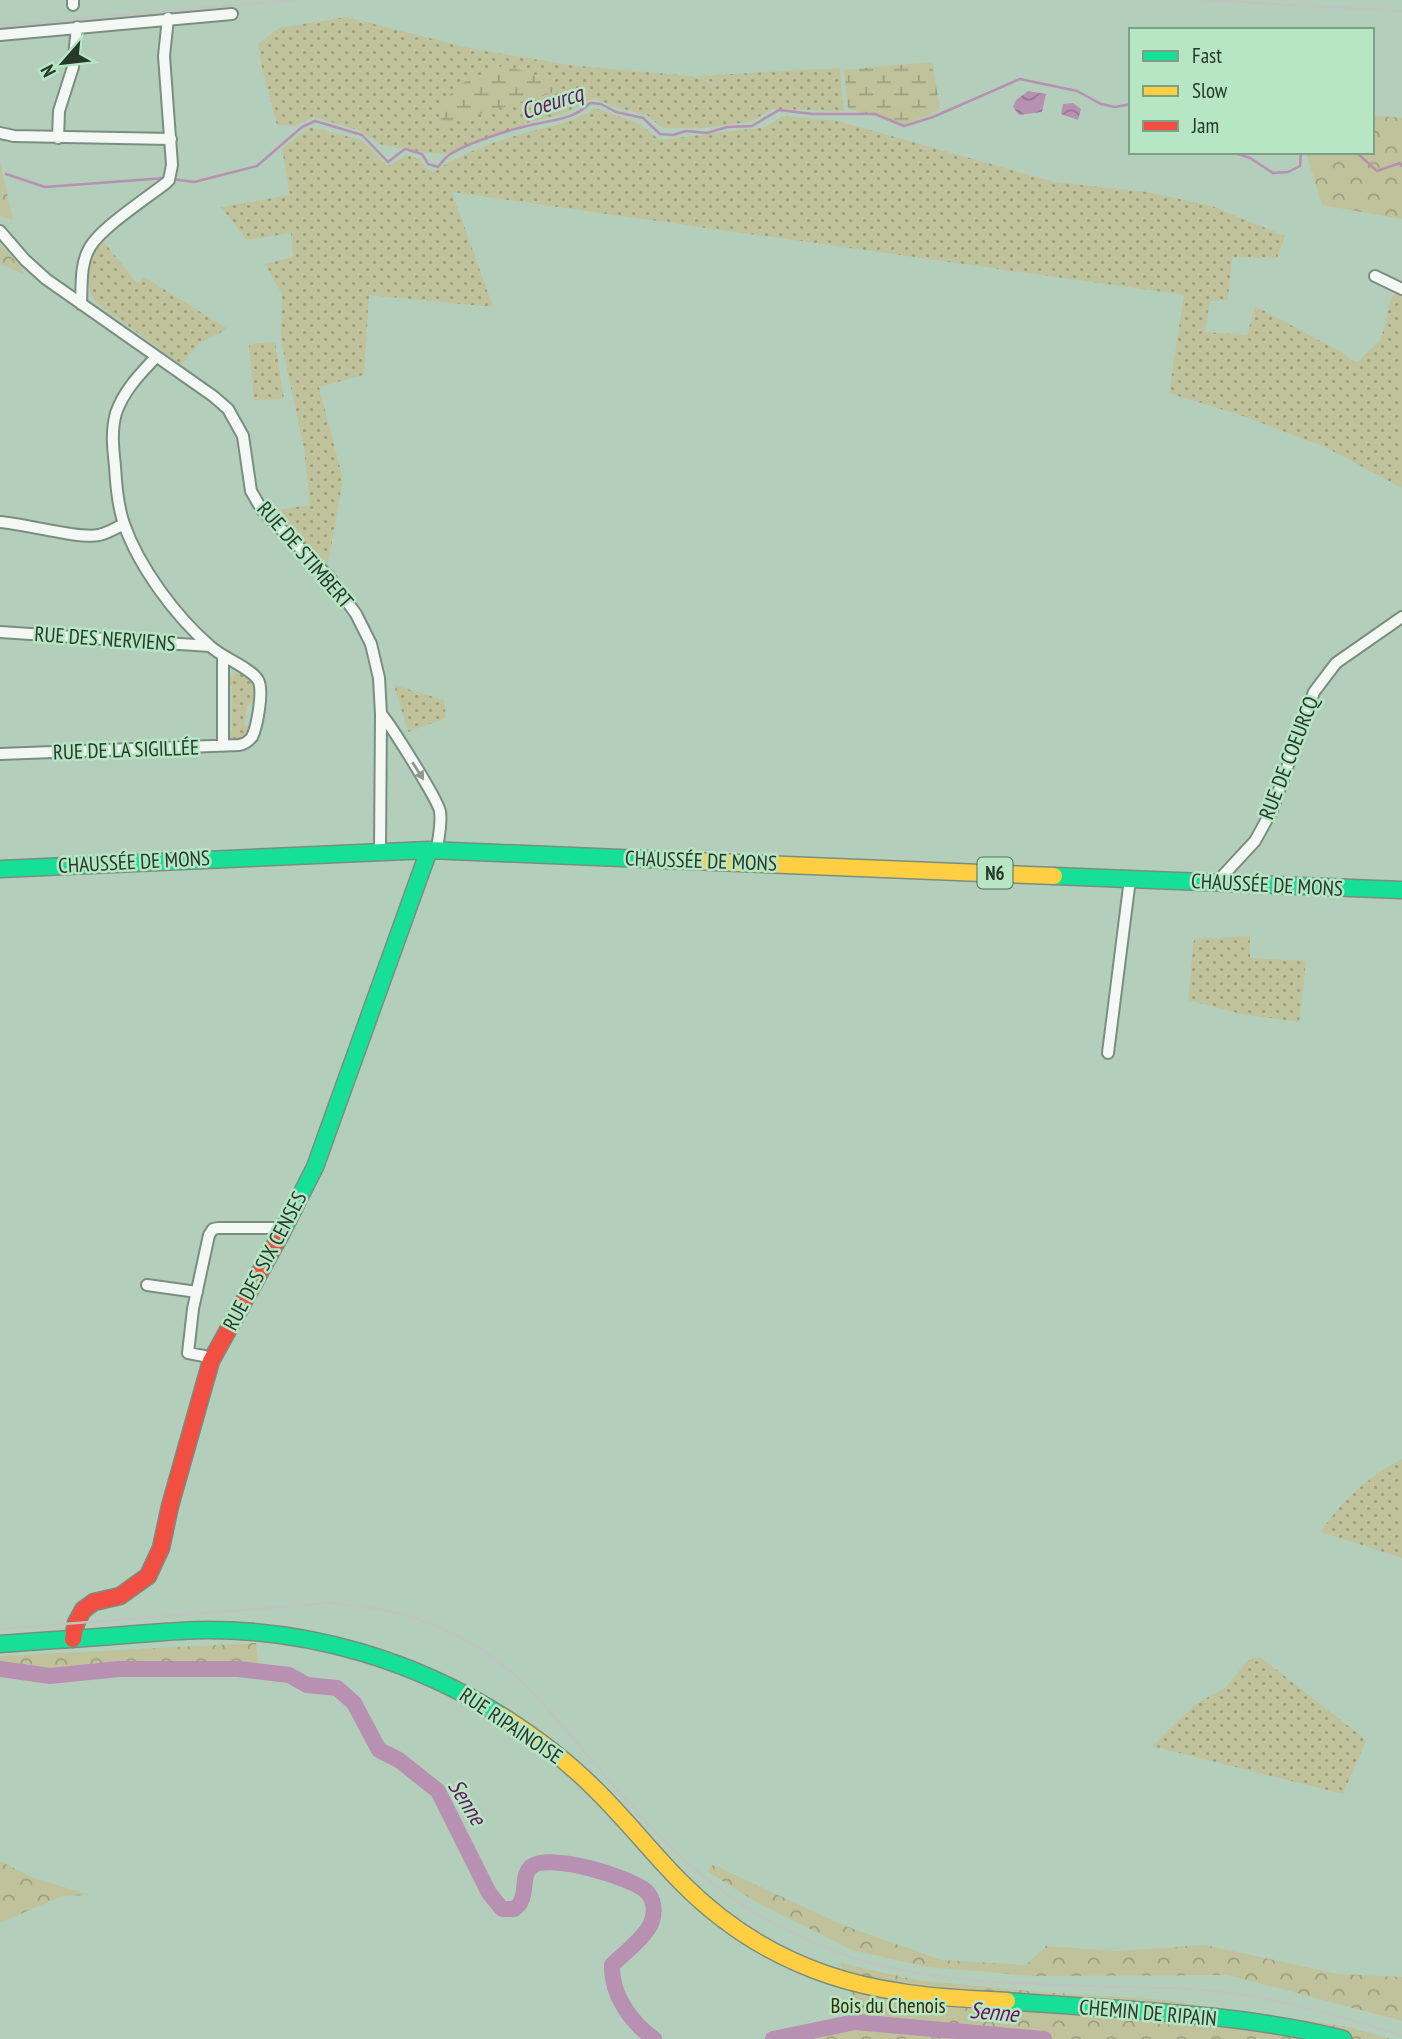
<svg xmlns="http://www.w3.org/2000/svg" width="1402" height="2039" viewBox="0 0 1402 2039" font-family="'PT Sans Narrow',sans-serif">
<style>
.green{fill:url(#green-dots)}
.forest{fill:url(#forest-crowns)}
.wetland{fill:url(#wetland-marsh)}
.water{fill:url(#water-waves)}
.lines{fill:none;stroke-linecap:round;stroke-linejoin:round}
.stream{stroke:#b790b2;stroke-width:2.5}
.river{stroke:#b790b2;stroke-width:16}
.street-casing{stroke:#7a8e80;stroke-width:14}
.fast-casing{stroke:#7a8e80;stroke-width:19}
.slow-casing{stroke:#7a8e80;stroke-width:19}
.jam-casing{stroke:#7a8e80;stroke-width:19}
.street{stroke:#f4f8f5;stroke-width:10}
.fast{stroke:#16e098;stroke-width:16}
.slow{stroke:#ffcf43;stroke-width:16}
.jam{stroke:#f24e42;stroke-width:16}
.rail{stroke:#bec5c0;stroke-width:2.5}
.oneway{fill:#8d9890}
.labels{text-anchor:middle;stroke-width:5;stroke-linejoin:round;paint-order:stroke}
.shield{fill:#b7e6c4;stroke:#526d59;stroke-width:2}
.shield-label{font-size:19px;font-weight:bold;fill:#26392b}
.street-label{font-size:21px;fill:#26392b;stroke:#b7e6c4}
.park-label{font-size:21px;fill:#372c04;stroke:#b7e6c4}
.water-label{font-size:23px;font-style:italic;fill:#67165e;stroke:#b7e6c4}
</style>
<defs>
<pattern id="green-dots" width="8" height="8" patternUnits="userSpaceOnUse" patternTransform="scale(1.75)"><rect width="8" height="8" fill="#c0c29b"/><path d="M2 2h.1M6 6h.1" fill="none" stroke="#9c9f7f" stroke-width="1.8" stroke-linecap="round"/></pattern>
<pattern id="forest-crowns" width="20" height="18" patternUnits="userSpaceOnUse" patternTransform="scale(1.75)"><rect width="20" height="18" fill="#c0c29b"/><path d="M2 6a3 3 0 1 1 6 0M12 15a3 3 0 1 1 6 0" fill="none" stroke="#9c9f7f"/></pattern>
<pattern id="wetland-marsh" width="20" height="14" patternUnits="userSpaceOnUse" patternTransform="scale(1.75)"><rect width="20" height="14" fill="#c0c29b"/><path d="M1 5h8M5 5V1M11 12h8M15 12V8" fill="none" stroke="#9c9f7f"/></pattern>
<pattern id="water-waves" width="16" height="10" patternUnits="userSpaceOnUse" patternTransform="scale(1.75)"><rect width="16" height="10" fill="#b790b2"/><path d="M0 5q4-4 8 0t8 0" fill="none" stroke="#957791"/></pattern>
</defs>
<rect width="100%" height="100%" fill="#b4cebc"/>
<path class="green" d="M346 17 473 49 569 65 691 76 730 89 696 76 840 68 843 111 773 109 749 122 702 128H662L647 115 617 108 595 98 560 115 530 122 447 154 429 153 382 145 358 130 314 117 295 126 277 125 262 68 258 44 279 28Z
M595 108 638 123 660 140 766 127 782 116 838 121 1054 182 1147 192 1212 206 1285 236 1277 258 1232 257 1228 300 1210 301 1205 332 1247 335 1255 306 1343 353 1356 363 1381 339 1391 298 1397 293 1402 295V488L1325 447 1243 416 1169 393 1184 295 452 192 493 307 369 295 364 375 319 387 343 479 328 564 270 511 310 505 304 448 281 341 282 294 265 264 293 257 291 233 247 240 221 207 290 195 282 148 311 127 361 140 388 166 407 155 419 158 427 169 434 172C462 152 496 141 529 132 551 126 576 122 595 108Z
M104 242 137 283 144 277 228 329 199 343 182 365 95 302C88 290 85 267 92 255 94 250 100 246 104 242Z
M275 342 284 399 254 400 249 344Z
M236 673H245L256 684 255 705 248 704 244 725 251 727 247 737 234 742 227 737 225 732 232 731V686H226L228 678Z
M394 685 444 700 446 718 408 732Z
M1250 936V958L1306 961 1299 1022 1241 1014 1188 1000 1194 939Z
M1402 1459V1558L1321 1532C1341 1501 1369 1476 1402 1459Z
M1260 1657 1366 1740 1343 1794 1152 1746 1196 1704 1226 1687 1248 1660Z"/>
<path class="forest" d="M1372 115 1402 118V219L1322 205 1306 152H1372Z
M0 161 13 220 0 216Z
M0 245 21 267 23 274 0 264Z
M256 1643 259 1672 51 1673 0 1662V1656Z
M0 1861 33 1878 91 1895 62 1896 0 1923Z
M713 1865 845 1926 942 1960 1026 1965 1046 1946 1117 1951 1204 1945 1339 1974 1402 1977V2021L1228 1975 1033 1976 927 1967 852 1950 758 1903 707 1871Z
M840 1963 917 1980 1040 1992 1165 2000 1349 2027 1390 2039H808L845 2030 855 2004Z"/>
<path class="wetland" d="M932 62 940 108 930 115 905 124 848 109 844 70Z
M504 65 536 75 561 90 443 125 438 107 460 84Z"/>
<path class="water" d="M1028 91 1046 94 1042 112 1019 115 1013 107 1016 100Z
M1073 103 1081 109 1078 120 1061 114 1063 104Z"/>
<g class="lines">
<path class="stream" d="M1232 152 1250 158 1273 173 1288 172 1300 166 1301 152
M1335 152H1343
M1356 152 1377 171 1400 163 1402 166
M6 174 45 187 165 178
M172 179 194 182 257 166 302 127 315 121 362 135 388 162 405 149 422 154 428 164 438 167C441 163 445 158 449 155 467 143 514 128 536 124 557 119 574 119 590 103L601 104 616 112 643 118 660 134 673 135 686 131 707 133 727 127 752 126 779 110 813 114H875L904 126 933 117 1020 79 1077 91 1101 104 1115 107 1131 104"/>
<path class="river" d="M0 1669 50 1676 119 1669H238L289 1675 307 1685 337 1688 354 1703 379 1750 399 1760 438 1791 489 1893 502 1909H514C516 1907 520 1905 521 1901 527 1891 521 1875 532 1866 551 1853 630 1877 646 1891 654 1899 655 1911 652 1921 648 1935 622 1955 612 1965 611 1995 631 2022 654 2039
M773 2039 855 2022 1044 2039"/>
<defs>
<path id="street" d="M73 0V5
M0 35 232 14
M0 133 14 136 171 139
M58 138 59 111 73 67 77 27
M0 231 25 260 46 279 213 396 228 409 243 436 251 491 262 510 330 578 356 614 371 644 379 678 381 714 380 850
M1375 276 1402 289
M81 304C82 286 80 265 89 249 99 229 147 198 166 183L169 180 172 165 164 56 168 18
M0 522C26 524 78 539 99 535 108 533 116 528 124 524
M0 632 210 646
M381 714C389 722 440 803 440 812 442 824 438 838 437 850
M223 746V656
M0 754 239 745C245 744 248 742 252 737 257 727 264 690 258 680 251 668 221 657 210 646 176 617 139 567 124 524 118 507 116 485 115 466 113 448 111 431 116 413 124 390 140 374 156 357
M1217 882 1255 841 1272 810 1314 692 1336 663 1402 617
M1108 1053 1130 879
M147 1285 197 1292
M211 1361 204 1356 188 1353 193 1309 209 1235 213 1229 218 1228H284"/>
<path id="fast" d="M0 869 429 850 668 860
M1054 876 1402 890
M281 1234 315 1167 429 850
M0 1644C37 1641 75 1639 112 1636 144 1634 176 1630 208 1630 312 1630 415 1661 502 1716
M1007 2001C1117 2010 1236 2012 1343 2039"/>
<path id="slow" d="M668 860 1054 876
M502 1716C535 1737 567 1761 594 1788 625 1818 651 1852 681 1882 741 1943 816 1980 901 1992 936 1998 972 1999 1007 2001"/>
<path id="jam" d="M73 1639 76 1623 83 1610 94 1602 120 1596 148 1576 161 1548 170 1506 211 1361 281 1234"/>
</defs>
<use href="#street" class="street-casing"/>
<use href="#fast" class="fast-casing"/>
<use href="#slow" class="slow-casing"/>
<use href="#jam" class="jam-casing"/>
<use href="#street" class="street"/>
<use href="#fast" class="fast"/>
<use href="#slow" class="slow"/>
<use href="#jam" class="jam"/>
<path class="rail" d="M1203 0 1402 11
M0 26 294 0
M0 1629 331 1603C380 1606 426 1617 469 1642 514 1667 546 1707 579 1745 635 1811 691 1879 769 1921 801 1938 835 1953 870 1963 950 1984 1035 1984 1117 1987 1149 1988 1181 1987 1214 1991 1278 1998 1341 2016 1402 2036"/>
</g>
<defs><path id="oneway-solid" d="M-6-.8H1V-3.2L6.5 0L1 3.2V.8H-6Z" transform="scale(1.75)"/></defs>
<use class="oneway" href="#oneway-solid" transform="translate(418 771) rotate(57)"/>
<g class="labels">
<rect class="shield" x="977.5" y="857.5" width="35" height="31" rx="5"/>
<g class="shield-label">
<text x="995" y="880">N6</text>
</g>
<g class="street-label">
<text transform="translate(305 555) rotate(49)" y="7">RUE DE STIMBERT</text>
<text transform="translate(105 639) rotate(4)" y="7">RUE DES NERVIENS</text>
<text transform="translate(126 750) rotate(-2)" y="7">RUE DE LA SIGILLÉE</text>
<text transform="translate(1289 758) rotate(-69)" y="7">RUE DE COEURCQ</text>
<text transform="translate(701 861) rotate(2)" y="7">CHAUSSÉE DE MONS</text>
<text transform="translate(134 862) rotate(-3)" y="7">CHAUSSÉE DE MONS</text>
<text transform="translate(1267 885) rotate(3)" y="7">CHAUSSÉE DE MONS</text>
<text transform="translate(265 1261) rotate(-62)" y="7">RUE DES SIX CENSES</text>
<text transform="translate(511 1726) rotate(34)" y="7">RUE RIPAINOISE</text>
<text transform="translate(1148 2013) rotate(5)" y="7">CHEMIN DE RIPAIN</text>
</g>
<g class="park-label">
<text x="888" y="2013">Bois du Chenois</text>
</g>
<g class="water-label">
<text transform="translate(552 102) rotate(-18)" y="8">Coeurcq</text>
<text transform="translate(467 1802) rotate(58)" y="8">Senne</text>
<text transform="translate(994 2012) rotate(5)" y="8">Senne</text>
</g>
</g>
<rect x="1129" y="28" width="245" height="126" fill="#b7e6c4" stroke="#7da187" stroke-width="2"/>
<rect x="1143" y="51" width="35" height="10" fill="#16e098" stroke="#7da187" stroke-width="2"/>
<text x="1192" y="63" font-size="21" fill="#26392b">Fast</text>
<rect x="1143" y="86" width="35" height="10" fill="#ffcf43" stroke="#7da187" stroke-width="2"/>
<text x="1192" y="98" font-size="21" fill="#26392b">Slow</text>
<rect x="1143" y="121" width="35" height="10" fill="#f24e42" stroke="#7da187" stroke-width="2"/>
<text x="1192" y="133" font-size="21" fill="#26392b">Jam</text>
<g transform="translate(63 63) rotate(242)" stroke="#b7e6c4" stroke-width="5" paint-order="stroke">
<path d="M0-5L12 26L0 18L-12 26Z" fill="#26392b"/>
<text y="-10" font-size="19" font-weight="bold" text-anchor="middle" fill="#26392b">N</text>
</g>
</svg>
